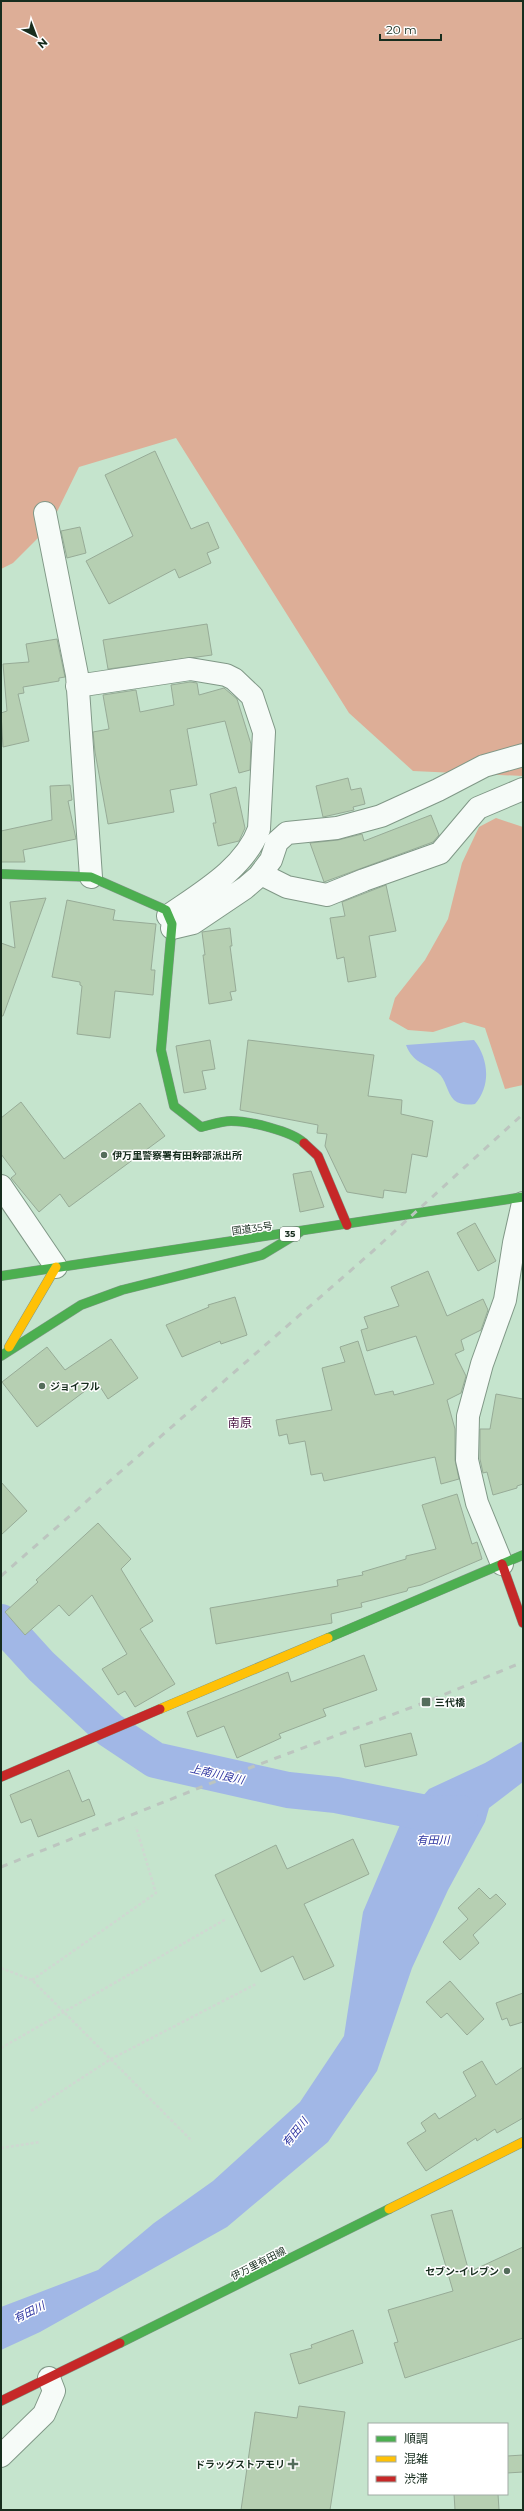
<svg xmlns="http://www.w3.org/2000/svg" width="524" height="2511" viewBox="0 0 524 2511" font-family="Montserrat,'Noto Sans JP',sans-serif">
<style>
.forest{fill:#ddae97}
.water{fill:#a1b7e6}
.lines{fill:none;stroke-linecap:round;stroke-linejoin:round}
.river{stroke:#a1b7e6;stroke-width:36}
.building{fill:#b6cfb2;stroke:#97ab97}
.street-casing{stroke:#809887;stroke-width:24}
.fast-casing{stroke:#809887;stroke-width:10}
.slow-casing{stroke:#809887;stroke-width:10}
.jam-casing{stroke:#809887;stroke-width:10}
.path{stroke:#cfd8d1;stroke-width:2.5;stroke-dasharray:3 2;stroke-linecap:butt}
.street{stroke:#f6fbf8;stroke-width:22}
.fast{stroke:#4caf50;stroke-width:9}
.slow{stroke:#ffc107;stroke-width:9}
.jam{stroke:#c62828;stroke-width:9}
.rail{stroke:#bcc5bf;stroke-width:3;stroke-dasharray:7 7;stroke-linecap:butt}
.poi-dot{fill:#546d5b;stroke:#fff;stroke-width:1.5}
.labels{text-anchor:middle;stroke-width:3;stroke-linejoin:round;paint-order:stroke}
.shield{fill:#fff;stroke:#5d6c62;stroke-width:1}
.shield-label{font-size:9px;font-weight:bold;fill:#172d1e}
.poi-label{font-size:10px;font-weight:bold;fill:#172d1e;stroke:#fff;text-anchor:start}
.street-label{font-size:10px;fill:#172d1e;stroke:#fff}
.water-label{font-size:11px;font-style:italic;fill:#2e35a1;stroke:#fff}
.quarter-label{font-size:12px;fill:#491543;stroke:#fff}
</style>
<rect width="100%" height="100%" fill="#c5e4cd"/>
<path class="forest" d="M1 1H523V776L413 771 349 713 176 438 79 467 50 526 13 563 1 569Z
M496 818 523 827V1085L505 1089 485 1028 464 1022 433 1032 408 1030 389 1019 395 998 425 960 448 919 462 863 479 827Z"/>
<path class="water" d="M474 1040C489 1059 491 1086 475 1104 468 1105 460 1105 454 1100 447 1093 446 1079 438 1073 425 1063 413 1063 406 1045Z
M523 1741V1782L489 1808 485 1822 448 1890 412 1968 377 2071 328 2142 227 2227 40 2332 1 2350V2307L98 2270 154 2223 213 2181 300 2102 344 2036 363 1912 402 1820 429 1789 485 1763Z"/>
<g class="lines">
<path class="river" d="M1 1622 41 1666 110 1730 155 1760 288 1790 336 1795 431 1814 460 1813"/>
</g>
<path class="building" d="M155 451 191 529 208 522 219 548 207 553 211 563 179 578 175 569 109 604 86 561 133 536 105 475Z
M80 527 86 553 67 558 61 531Z
M207 624 212 655 108 669 103 640Z
M57 639 65 677 59 678V681L23 687 24 693 18 694 29 741 3 747 1 713 7 711 3 664 29 662 26 644Z
M190 682 197 683 199 695 224 688 237 699 251 744 250 770 239 773 225 721 187 729 197 785 170 790 174 812 108 824 95 752 93 732 109 729 103 695 136 690 140 712 174 705 171 685Z
M348 778 351 790 361 788 365 804 353 807 354 810 323 817 316 786Z
M70 785 72 800 68 801 76 839 23 850 25 862H1V831L52 820 50 786Z
M236 787 245 828 239 841 218 846 213 823H216L210 794Z
M431 815 439 835 433 842 324 882 310 843 338 840 362 834 364 841Z
M386 885 396 931 369 936 376 977 348 982 344 957 337 959 330 918 345 916 342 902Z
M46 898 3 1016H1V943L15 948 10 902Z
M67 900 115 910 113 920 156 924 151 970H155L153 995 115 991 110 1038 77 1034 82 986 80 985V982L52 977Z
M230 928 232 946H230L236 991 230 992 232 1000 209 1004 203 955H205L202 932Z
M210 1040 215 1069 202 1071 206 1089 184 1093 176 1046Z
M248 1040 374 1055 368 1096 402 1100 401 1114 433 1121 427 1157 412 1154 406 1193 384 1190 383 1198 347 1192 325 1146 327 1134 317 1133 318 1125 240 1110Z
M21 1102 64 1159 140 1103 165 1136 69 1207 60 1194 39 1212 11 1178 16 1174 1 1154V1118Z
M311 1171 324 1207 300 1212 293 1174Z
M475 1223 496 1261 478 1271 457 1233Z
M428 1271 447 1316 483 1299 488 1310 481 1330 461 1340 464 1350 455 1354 466 1376 461 1393 447 1400 455 1429V1460L459 1479 441 1484 435 1457 324 1481 322 1473 311 1475 305 1441 289 1444 287 1434 279 1436 276 1420 332 1410 322 1368 345 1362 340 1347 358 1341 375 1395 393 1391 394 1395 434 1384 416 1336 367 1351 361 1330 368 1328 364 1317 399 1306 391 1287Z
M235 1297 247 1335 221 1344 220 1341 182 1357 166 1325 209 1307 208 1305Z
M111 1339 138 1378 108 1399 97 1382 37 1427 2 1382 47 1347 65 1370Z
M496 1394 523 1399V1484L517 1486V1488L493 1495 487 1472 483 1473 480 1459V1429H490Z
M1 1482 27 1511 1 1535Z
M457 1494 472 1544 477 1542 482 1559 421 1585 408 1588 407 1591 361 1603 362 1607 331 1614 332 1623 216 1644 210 1608 338 1586 337 1580 363 1575 362 1572 406 1559V1556L436 1549 422 1505Z
M98 1523 131 1559 121 1569 153 1621 140 1629 175 1684 135 1707 125 1691 118 1695 102 1669 127 1654 92 1595 69 1616 59 1605 25 1635 5 1612 38 1582 36 1580Z
M364 1655 377 1690 323 1709 326 1716 279 1734 281 1738 237 1758 224 1726 197 1737 187 1712 288 1672 291 1682Z
M411 1733 417 1755 365 1767 360 1745Z
M69 1770 82 1802 89 1799 95 1815 38 1837 31 1819 21 1823 10 1795Z
M353 1839 369 1874 304 1904 334 1966 304 1980 293 1956 261 1972 215 1875 276 1845 287 1869Z
M479 1888 490 1899 496 1894 506 1904 473 1935 479 1943 460 1960 443 1942 468 1919 458 1908Z
M450 1981 484 2019 467 2035 447 2013 441 2018 426 2002Z
M523 1993V2022L510 2026 507 2018 502 2020 496 2003Z
M482 2061 496 2085 523 2067V2118L497 2133 495 2129 477 2141 476 2138 426 2171 407 2143 426 2131 421 2123 435 2113 439 2119 476 2096 463 2072Z
M452 2210 469 2272 523 2247V2338L405 2378 394 2343 398 2342 388 2310 453 2291 431 2215Z
M353 2330 363 2363 299 2384 290 2354 312 2348 311 2345Z
M299 2406 345 2412 330 2510H241L255 2412 297 2418Z
M523 2455V2472L507 2473V2456Z
M454 2494H498L499 2510H455Z"/>
<g class="lines">
<defs>
<path id="street" d="M45 513 77 675 91 877
M77 686 190 669 226 675 234 679 252 696 264 732 259 829C245 868 201 893 168 916
M261 874 287 887 327 895 364 880 440 853 478 808 523 789
M172 928 193 923 245 888 259 876 271 860 277 842 287 833 337 828 381 816 438 790 484 766 523 755
M1 1186 56 1267
M502 1564 477 1503 467 1460 468 1416 482 1364 505 1300 514 1243 523 1203
M1 2456 44 2414 54 2391 49 2378"/>
<path id="fast" d="M1 874 91 877 166 910 172 924 161 1050 174 1106 201 1127C210 1125 222 1121 231 1121 249 1121 292 1131 304 1143
M1 1276 523 1197
M1 1356 81 1305 122 1290 262 1255 300 1232
M328 1638 523 1555
M120 2343 389 2209"/>
<path id="slow" d="M9 1347 56 1267
M160 1709 328 1638
M389 2209 523 2142"/>
<path id="jam" d="M304 1143 318 1156 347 1225
M502 1564 523 1623
M1 1777 160 1709
M1 2401 120 2343"/>
</defs>
<use href="#street" class="street-casing"/>
<use href="#fast" class="fast-casing"/>
<use href="#slow" class="slow-casing"/>
<use href="#jam" class="jam-casing"/>
<path class="path" d="M1 1968 32 1980 192 2141
M32 1980 156 1893 136 1827
M1 2048 226 1919
M31 2111 111 2059 256 1984
M1 2148 40 2142"/>
<use href="#street" class="street"/>
<use href="#fast" class="fast"/>
<use href="#slow" class="slow"/>
<use href="#jam" class="jam"/>
<path class="rail" d="M1 1576 373 1251 523 1114
M1 1867 244 1770 426 1702 523 1662"/>
</g>
<g class="poi-dot">
<circle cx="104" cy="1155" r="4"/>
<circle cx="42" cy="1386" r="4"/>
<rect x="421" y="1697" width="10" height="10" rx="2"/>
<circle cx="507" cy="2271" r="4"/>
<path d="M291 2458h4v4h4v4h-4v4h-4v-4h-4v-4h4z"/>
</g>
<g class="labels">
<rect class="shield" x="280" y="1227" width="20" height="14" rx="3"/>
<g class="shield-label">
<text x="290" y="1237">35</text>
</g>
<g class="poi-label">
<text x="112" y="1159">伊万里警察署有田幹部派出所</text>
<text x="50" y="1390">ジョイフル</text>
<text x="435" y="1706">三代橋</text>
<text x="499" y="2275" text-anchor="end">セブン-イレブン</text>
<text x="285" y="2468" text-anchor="end">ドラッグストアモリ</text>
</g>
<g class="street-label">
<text transform="translate(252 1228) rotate(-8)" y="4">国道35号</text>
<text transform="translate(258 2263) rotate(-27)" y="4">伊万里有田線</text>
</g>
<g class="water-label">
<text transform="translate(217 1774) rotate(13)" y="4">上南川良川</text>
<text x="433" y="1844">有田川</text>
<text transform="translate(295 2132) rotate(-51)" y="4">有田川</text>
<text transform="translate(29 2312) rotate(-26)" y="4">有田川</text>
</g>
<g class="quarter-label">
<text x="240" y="1427">南原</text>
</g>
</g>
<rect width="524" height="2511" fill="none" stroke="#172d1e" stroke-width="4"/>
<rect x="368" y="2423" width="140" height="72" fill="#ffffff" stroke="#a2aba5"/>
<rect x="376" y="2436" width="20" height="6" fill="#4caf50" stroke="#a2aba5"/>
<text x="404" y="2443" font-size="12" fill="#172d1e">順調</text>
<rect x="376" y="2456" width="20" height="6" fill="#ffc107" stroke="#a2aba5"/>
<text x="404" y="2463" font-size="12" fill="#172d1e">混雑</text>
<rect x="376" y="2476" width="20" height="6" fill="#c62828" stroke="#a2aba5"/>
<text x="404" y="2483" font-size="12" fill="#172d1e">渋滞</text>
<g transform="translate(36 36) rotate(138)" stroke="#ffffff" stroke-width="3" paint-order="stroke">
<path d="M0-3L7 15L0 10L-7 15Z" fill="#172d1e"/>
<text y="-6" font-size="11" font-weight="bold" text-anchor="middle" fill="#172d1e">N</text>
</g>
<path d="M380 34v6h61v-6" fill="none" stroke="#172d1e" stroke-width="2"/>
<text x="386" y="34" font-size="12" fill="#172d1e" stroke="#ffffff" stroke-width="3" paint-order="stroke">20 m</text>
</svg>
